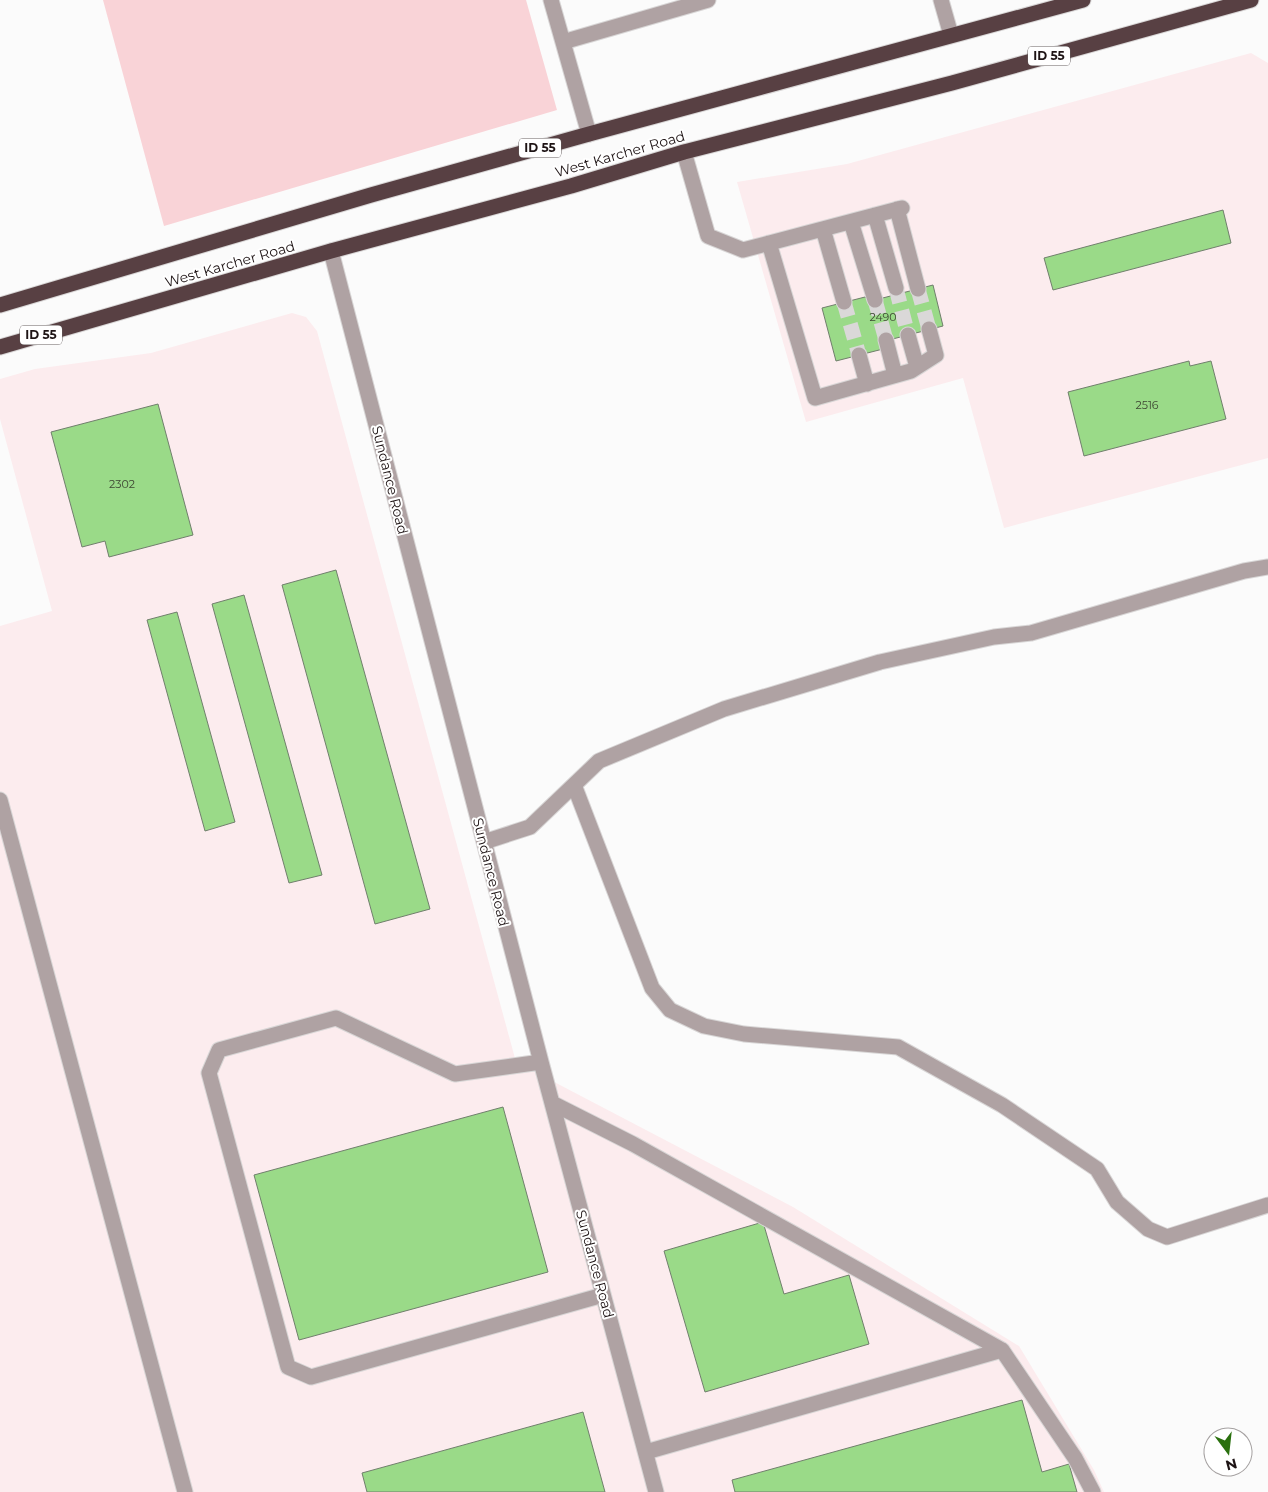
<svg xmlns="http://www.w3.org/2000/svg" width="1268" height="1492" viewBox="0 0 1268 1492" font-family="Montserrat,sans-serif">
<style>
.built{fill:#fcecee}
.green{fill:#f9d3d7}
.building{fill:#9ada88;stroke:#707f6c}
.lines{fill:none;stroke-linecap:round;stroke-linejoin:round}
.minor-tunnel{stroke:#dad8d8;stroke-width:15;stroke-dasharray:15 8;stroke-linecap:butt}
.minor-casing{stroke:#d8d6d6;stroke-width:17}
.highway-casing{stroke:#d8d6d6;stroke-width:17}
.minor{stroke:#afa2a3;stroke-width:15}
.highway{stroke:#584043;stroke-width:15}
.labels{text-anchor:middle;stroke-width:4;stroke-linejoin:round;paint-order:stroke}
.number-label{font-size:11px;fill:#3d4632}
.shield{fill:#fff;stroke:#625a5b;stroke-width:1}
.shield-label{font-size:12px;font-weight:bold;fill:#1e1415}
.street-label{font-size:14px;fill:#1e1415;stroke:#fff}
</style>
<rect width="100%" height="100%" fill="#fbfbfb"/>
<path class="built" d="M1251 53 1268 63V458L1004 528 963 378 806 422 737 182 847 164Z
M292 313 306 317 317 331 516 1062 793 1207 1019 1346 1094 1470 1104 1492H0V626L52 611 0 419V379L35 369 151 353Z"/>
<path class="green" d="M103 0H526L557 110 164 226Z"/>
<path class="building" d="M1223 210 1231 243 1053 290 1044 258Z
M933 285 943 326 881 342 883 349 836 361 822 308 865 297 869 301 875 300Z
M1189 361 1190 366 1211 361 1226 419 1084 456 1068 392Z
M158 404 193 535 109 557 105 541 82 547 51 432Z
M336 570 430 909 375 924 282 585Z
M244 595 322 875 289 883 212 604Z
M177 612 235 822 205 831 147 620Z
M503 1107 548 1272 299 1340 254 1175Z
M763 1222 784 1294 849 1275 869 1344 705 1392 664 1251Z
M1022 1400 1042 1472 1069 1464 1077 1492H735L732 1480Z
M583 1412 605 1492H367L362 1473Z"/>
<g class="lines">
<path class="minor-tunnel" d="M896 288 908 335
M918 289 929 329
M875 300 886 340
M844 302 859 355"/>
<defs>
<path id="minor" d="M551 0 589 134
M941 0 951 35
M563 42 708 0
M684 152 708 236 743 250 902 208
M897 209 918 289
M875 215 896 288
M851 222 875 300
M823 229 844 302
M769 243 815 398 911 371 936 355 929 329
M331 251 541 1062 656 1492
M908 335 917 367
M886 340 895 375
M859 355 867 384
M574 785 652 988 670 1010 704 1026 744 1034 898 1047 1002 1105 1097 1169 1117 1202 1148 1229 1167 1237 1268 1205
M0 800 185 1492
M484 842 530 827 599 761 724 709 880 662 994 637 1031 633 1244 571 1268 567
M541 1062 455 1074 336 1018 219 1050 209 1073 288 1367 311 1377 603 1295
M552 1103 633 1144 1002 1350
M646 1452 1002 1350 1075 1458 1093 1492"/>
<path id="highway" d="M0 305 371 195 589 134 1083 0
M0 347 331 251 571 186 684 152 952 83 1251 0"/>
</defs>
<use href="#minor" class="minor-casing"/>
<use href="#highway" class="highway-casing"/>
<use href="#minor" class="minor"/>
<use href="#highway" class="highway"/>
</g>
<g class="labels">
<g class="number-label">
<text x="883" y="321">2490</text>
<text x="1147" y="409">2516</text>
<text x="122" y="488">2302</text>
</g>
<g class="shield">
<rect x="1028" y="46.5" width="42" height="19" rx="4"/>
<rect x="519" y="138.5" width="42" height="19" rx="4"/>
<rect x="20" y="325.5" width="42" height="19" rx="4"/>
</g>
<g class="shield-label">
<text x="1049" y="60">ID 55</text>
<text x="540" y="152">ID 55</text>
<text x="41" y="339">ID 55</text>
</g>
<g class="street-label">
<text transform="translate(620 154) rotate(-16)" y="5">West Karcher Road</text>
<text transform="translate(230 264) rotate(-16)" y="5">West Karcher Road</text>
<text transform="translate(390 480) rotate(76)" y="5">Sundance Road</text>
<text transform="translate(491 872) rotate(76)" y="5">Sundance Road</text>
<text transform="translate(595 1264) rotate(75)" y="5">Sundance Road</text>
</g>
</g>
<g transform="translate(1228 1452) rotate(165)"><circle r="24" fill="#ffffff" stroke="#a5a1a1"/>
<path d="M0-4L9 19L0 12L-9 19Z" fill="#2a700e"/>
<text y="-8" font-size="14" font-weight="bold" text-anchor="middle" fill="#1e1415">N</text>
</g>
</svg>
